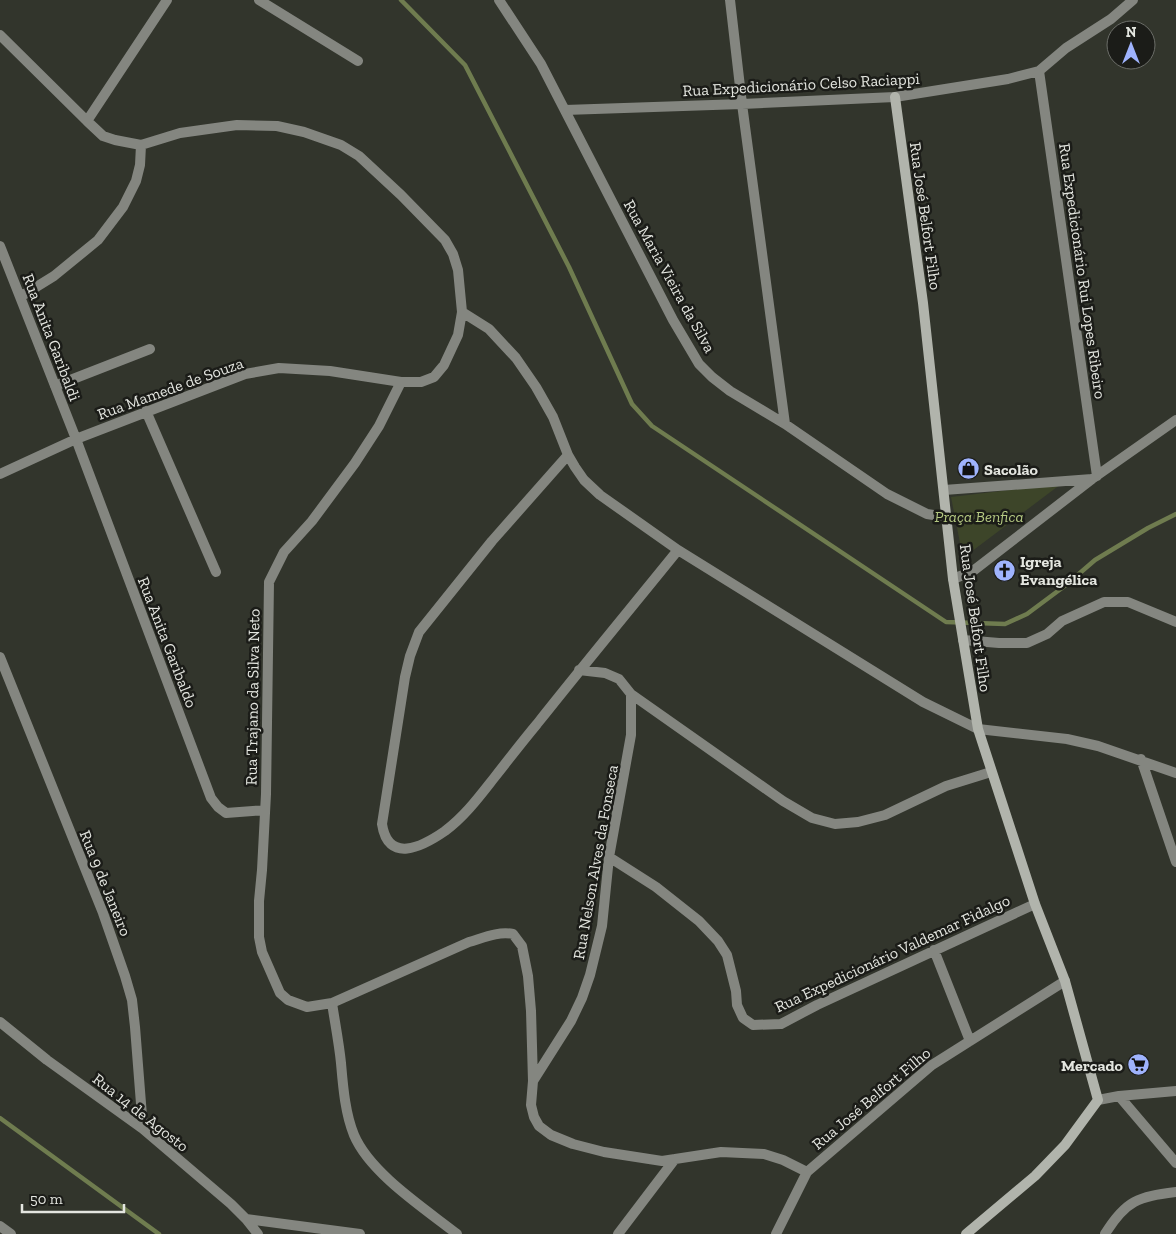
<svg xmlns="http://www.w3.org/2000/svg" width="1176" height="1234" viewBox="0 0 1176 1234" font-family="'Zilla Slab',serif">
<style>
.green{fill:#3d4529}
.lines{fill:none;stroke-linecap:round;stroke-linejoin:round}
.stream{stroke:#6f7c4f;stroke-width:4.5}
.street{stroke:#848680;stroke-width:10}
.secondary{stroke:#b1b4ac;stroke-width:10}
.labels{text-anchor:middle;stroke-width:5;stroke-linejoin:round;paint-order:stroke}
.street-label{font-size:16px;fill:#e4e6e0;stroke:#1b1c18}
.poi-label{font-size:16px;font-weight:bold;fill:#e4e6e0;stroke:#1b1c18;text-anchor:start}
.park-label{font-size:16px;font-style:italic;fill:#b5c982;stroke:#1b1c18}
</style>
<rect width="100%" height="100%" fill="#32352c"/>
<path class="green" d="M1061 484 963 558 951 497Z"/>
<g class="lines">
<path class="stream" d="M401 0 465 65 569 267 632 404 652 426 946 622 1005 624 1027 614 1066 585 1095 560 1148 528 1176 514
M0 1118 159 1234"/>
<path class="street" d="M259 0 358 61
M499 0 541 64 673 320 699 364 712 377 730 391 785 424 887 494 927 514 946 517
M730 0 742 104 785 424
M0 35 87 121 103 136 115 140 141 145 180 133 237 125 277 126 304 132 341 145 359 156 401 195 445 240 453 254 458 270 462 312 458 335 444 365 434 377 421 382H401L330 371 279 368 245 374 76 439 0 474
M1039 71 1097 476
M565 110 742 104 895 97 1008 79 1039 71 1066 48 1111 19 1133 0
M87 121 167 0
M0 246 76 439 211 798 218 807 226 813 265 810
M20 297 54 276 98 240 123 207 136 181 140 165 141 145
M462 312 489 329 516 358 536 387 553 417 568 455 575 467 584 480 600 495 678 550 923 702 978 729 1067 739 1098 746 1176 773
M401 382 379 426 355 463 312 521 284 552 269 582 266 794 262 870 259 901V937L262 952 280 993 288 1000 307 1007 332 1003 469 942C483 938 498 931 513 934L522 946 528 976 531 1011 533 1081
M55 386 150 349
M146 411 216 572
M568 455 492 541 419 632 410 656 405 677 382 824C388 864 422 847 445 831 465 816 479 797 494 778 508 760 522 742 537 724 583 666 631 608 678 550
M944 490 1092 479
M953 579 973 571 1092 479 1176 420
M963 640 999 643H1027L1047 634 1062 621 1104 602H1128L1176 622
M0 657 103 913 125 976 132 1000 135 1027 143 1129
M579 670 605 673 619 679 631 694V735L609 857 602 926 590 975 582 998 571 1021 533 1081 531 1105 534 1117 539 1126 551 1135 573 1144 604 1152 662 1161 721 1152 764 1154 783 1160 807 1172
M631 694 783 801 812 818 835 824 858 822 885 815 946 786 991 772
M1141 759 1176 862
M609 857 656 887 699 921 718 941 727 955 736 991 737 1005 743 1018 753 1025 781 1024 817 1005 1035 904
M934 950 970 1041
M332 1003C335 1023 339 1043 341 1063 343 1086 345 1113 354 1135 370 1173 424 1208 457 1234
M0 1022 47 1060 143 1129 231 1204 246 1219 258 1234
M1119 1096 1176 1163
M1098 1100 1119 1096 1176 1091
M246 1219 360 1234
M0 1226 11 1234
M618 1234 675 1159
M776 1234 807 1172 932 1065 1065 981
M1105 1234C1126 1200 1138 1197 1176 1192"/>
<path class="secondary" d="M895 97 923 303 953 579 978 729 1035 904 1065 981 1098 1100 1065 1145 1035 1176 966 1234"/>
</g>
<defs>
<symbol id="shop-disc" viewBox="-11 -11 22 22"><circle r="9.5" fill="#9fb3fd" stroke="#1b1c18"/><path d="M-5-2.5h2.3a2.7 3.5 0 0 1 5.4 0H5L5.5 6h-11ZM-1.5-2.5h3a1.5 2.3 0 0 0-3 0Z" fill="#111"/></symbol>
<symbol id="church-disc" viewBox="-11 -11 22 22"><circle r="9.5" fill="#9fb3fd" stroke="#1b1c18"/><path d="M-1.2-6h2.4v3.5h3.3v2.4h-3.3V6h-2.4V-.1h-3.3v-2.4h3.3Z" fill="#111"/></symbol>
<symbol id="supermarket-disc" viewBox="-11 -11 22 22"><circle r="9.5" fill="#9fb3fd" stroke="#1b1c18"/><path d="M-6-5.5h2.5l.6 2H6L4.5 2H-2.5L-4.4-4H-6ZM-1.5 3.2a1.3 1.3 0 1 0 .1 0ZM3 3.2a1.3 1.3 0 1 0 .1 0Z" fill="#111"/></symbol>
</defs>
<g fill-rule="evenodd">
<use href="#shop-disc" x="956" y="456" width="25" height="25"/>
<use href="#church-disc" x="992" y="558" width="25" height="25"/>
<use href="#supermarket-disc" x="1126" y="1052" width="25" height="25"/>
</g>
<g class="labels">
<g class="street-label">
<text transform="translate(801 84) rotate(-3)" y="6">Rua Expedicionário Celso Raciappi</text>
<text transform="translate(926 216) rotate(82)" y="6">Rua José Belfort Filho</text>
<text transform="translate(1083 271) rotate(82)" y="6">Rua Expedicionário Rui Lopes Ribeiro</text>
<text transform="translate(670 276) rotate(61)" y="6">Rua Maria Vieira da Silva</text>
<text transform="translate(52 337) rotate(69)" y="6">Rua Anita Garibaldi</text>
<text transform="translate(170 388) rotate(-20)" y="6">Rua Mamede de Souza</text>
<text transform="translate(976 618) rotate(82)" y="6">Rua José Belfort Filho</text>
<text transform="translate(168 642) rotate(69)" y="6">Rua Anita Garibaldo</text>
<text transform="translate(252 697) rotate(-89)" y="6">Rua Trajano da Silva Neto</text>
<text transform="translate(595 862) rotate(-80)" y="6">Rua Nelson Alves da Fonseca</text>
<text transform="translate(106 883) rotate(68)" y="6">Rua 9 de Janeiro</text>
<text transform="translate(892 953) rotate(-25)" y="6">Rua Expedicionário Valdemar Fidalgo</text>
<text transform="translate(871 1098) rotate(-40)" y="6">Rua José Belfort Filho</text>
<text transform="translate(141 1112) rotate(38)" y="6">Rua 14 de Agosto</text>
</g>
<g class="poi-label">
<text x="984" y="475">Sacolão</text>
<text x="1020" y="567">Igreja<tspan x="1020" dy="18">Evangélica</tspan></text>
<text x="1123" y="1071" text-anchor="end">Mercado</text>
</g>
<g class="park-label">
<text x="979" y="522">Praça Benfica</text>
</g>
</g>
<g transform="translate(1131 45)"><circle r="24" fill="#1b1c18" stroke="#6b6d68"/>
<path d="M0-4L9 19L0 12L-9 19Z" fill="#9fb3fd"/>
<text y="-8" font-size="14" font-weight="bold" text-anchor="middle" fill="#e4e6e0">N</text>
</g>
<path d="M22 1204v8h102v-8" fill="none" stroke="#e4e6e0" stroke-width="2.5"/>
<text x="30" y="1204" font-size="15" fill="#e4e6e0" stroke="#1b1c18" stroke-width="4" paint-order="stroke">50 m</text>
</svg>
